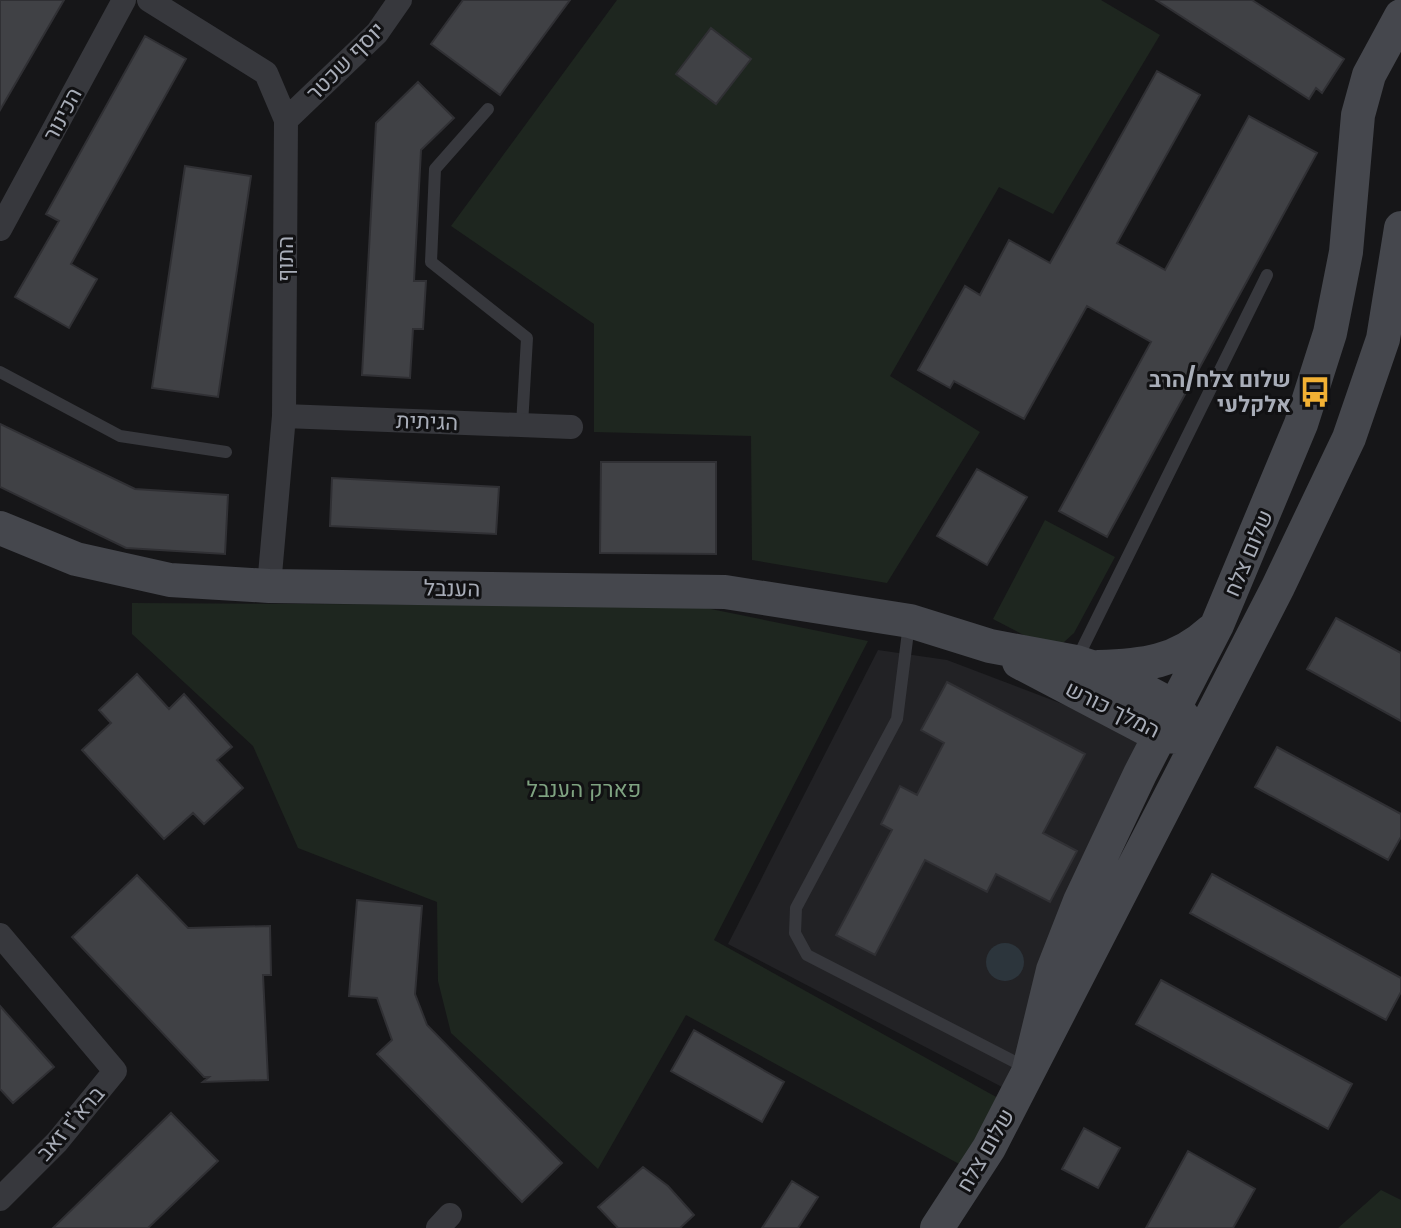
<svg xmlns="http://www.w3.org/2000/svg" width="1401" height="1228" viewBox="0 0 1401 1228" font-family="Poppins,Heebo,sans-serif">
<style>
.built{fill:#222225}
.green{fill:#1e261f}
.water{fill:#2c353c}
.building{fill:#404145;stroke:#303034;stroke-width:2}
.lines{fill:none;stroke-linecap:round;stroke-linejoin:round}
.lane{stroke:#37383d;stroke-width:12}
.street{stroke:#37383d;stroke-width:24}
.secondary{stroke:#45474d;stroke-width:34}
.labels{text-anchor:middle;stroke-width:6;stroke-linejoin:round;paint-order:stroke}
.street-label{font-size:22px;fill:#a8adb8;stroke:#111113}
.poi-label{font-size:22px;font-weight:bold;fill:#a8adb8;stroke:#111113;text-anchor:end}
.park-label{font-size:22px;fill:#7fa381;stroke:#111113}
</style>
<rect width="100%" height="100%" fill="#161618"/>
<path class="built" d="M878 650 947 660 1162 742 1002 1087 728 944Z"/>
<path class="green" d="M617 0H1101L1160 35 1053 214 999 187 890 376 980 432 887 583 752 560 751 436 594 432V324L451 226Z
M1045 520 1115 557 1074 633 1063 643 1041 644 993 619Z
M132 603 696 606 868 641 714 940 998 1098 961 1165 686 1015 598 1169 451 1033 438 981 437 902 298 848 253 746 132 634Z
M1381 1190 1401 1200V1228H1338Z"/>
<path class="water" d="M986 962a19 19 0 1 1 38 0a19 19 0 1 1-38 0Z"/>
<path class="building" d="M0 0H64L0 110Z
M463 0H570L500 95 431 44Z
M1156 0H1252L1344 59 1322 93 1316 88 1309 99Z
M711 28 751 59 716 104 676 74Z
M145 36 186 59 71 264 97 279 69 328 15 297 59 221 46 214Z
M1157 71 1200 95 1117 243 1165 270 1249 116 1317 153 1107 537 1059 511 1151 342 1087 306 1024 419 954 381 950 388 918 370 965 286 980 295 1009 240 1050 263Z
M418 82 454 118 421 150 414 281H426L423 329H413L410 378 362 375 376 123Z
M185 166 251 176 218 397 152 388Z
M0 424 135 489 228 495 225 554 126 548 0 487Z
M601 462H716V554L600 553Z
M977 469 1027 497 987 565 937 536Z
M332 478 499 487 496 534 330 526Z
M1336 618 1401 653V721L1307 669Z
M137 674 169 709 184 694 232 747 217 760 243 788 204 824 193 813 164 839 82 750 111 723 99 710Z
M947 682 1085 754 1043 833 1077 851 1050 902 996 874 987 892 925 860 875 955 836 935 892 830 881 824 900 786 917 795 944 743 921 730Z
M1277 747 1401 814V837L1388 860 1255 787Z
M1212 874 1401 978V992L1386 1020 1190 913Z
M137 875 188 928 270 926 271 975H263L268 1080 203 1082 209 1077H204L72 937Z
M357 900 422 906 415 994 427 1025 562 1163 522 1202 377 1054 392 1040 377 998 349 996Z
M1161 980 1352 1084 1328 1129 1136 1024Z
M0 1006 54 1067 13 1103 0 1089Z
M694 1030 784 1082 762 1122 671 1071Z
M171 1113 218 1161 148 1228H53Z
M1084 1128 1120 1148 1098 1188 1062 1169Z
M1188 1151 1255 1189 1233 1228H1146Z
M643 1167 668 1186 694 1215 680 1228H618L598 1207Z
M792 1181 818 1197 798 1228H762Z"/>
<g class="lines">
<path class="lane" d="M488 109 435 169 431 262 527 338 522 425
M0 372 120 436 226 452
M909 624 897 719 796 908 795 933 807 955 1025 1067
M1077 659 1267 275"/>
<path class="street" d="M149 0 266 73 286 120 284 416 269 586
M286 120 377 33 400 0
M0 229 124 0
M284 416 571 427
M0 935 115 1071 57 1142 0 1199
M438 1228 450 1215"/>
<path class="secondary" d="M0 528 76 559 170 580 269 586 725 592 910 621 990 646 1076 662 1115 675 1175 707 1200 738
M1019 662 1160 736 1183 737
M1098 667C1143 666 1177 662 1211 631
M1029 1069 1053 970 1080 901 1140 774 1217 625 1301 424 1330 333 1346 252 1358 115 1369 75 1401 16
M937 1228 989 1148 1278 587 1349 438 1383 339 1401 228"/>
</g>
<defs>
<symbol id="bus-bare" viewBox="-9 -9 18 18"><path d="M-5-6H5V4H4V6H2V4H-2V6H-4V4H-5ZM-3.5-4V0h7V-4ZM-3.5 1.2v1.5H-2V1.2ZM2 1.2v1.5H3.5V1.2Z" fill="#f2b134" stroke="#111113" stroke-width="2.5" paint-order="stroke"/></symbol>
</defs>
<g fill-rule="evenodd">
<use href="#bus-bare" x="1293" y="370" width="44" height="44"/>
</g>
<g class="labels">
<g class="street-label">
<text transform="translate(345 61) rotate(-45)" y="8">יוסף שכטר</text>
<text transform="translate(62 114) rotate(-62)" y="8">הכינור</text>
<text transform="translate(285 259) rotate(-90)" y="8">התוף</text>
<text transform="translate(427 421) rotate(2)" y="8">הגיתית</text>
<text transform="translate(1248 553) rotate(-67)" y="8">שלום צלח</text>
<text transform="translate(452 588) rotate(1)" y="8">הענבל</text>
<text transform="translate(1113 709) rotate(26)" y="8">המלך כורש</text>
<text transform="translate(70 1123) rotate(-49)" y="8">ברא"ז זאב</text>
<text transform="translate(985 1150) rotate(-60)" y="8">שלום צלח</text>
</g>
<g class="poi-label">
<text x="1291" y="387">שלום צלח/הרב<tspan x="1291" dy="25">אלקלעי</tspan></text>
</g>
<g class="park-label">
<text x="584" y="797">פארק הענבל</text>
</g>
</g>
</svg>
